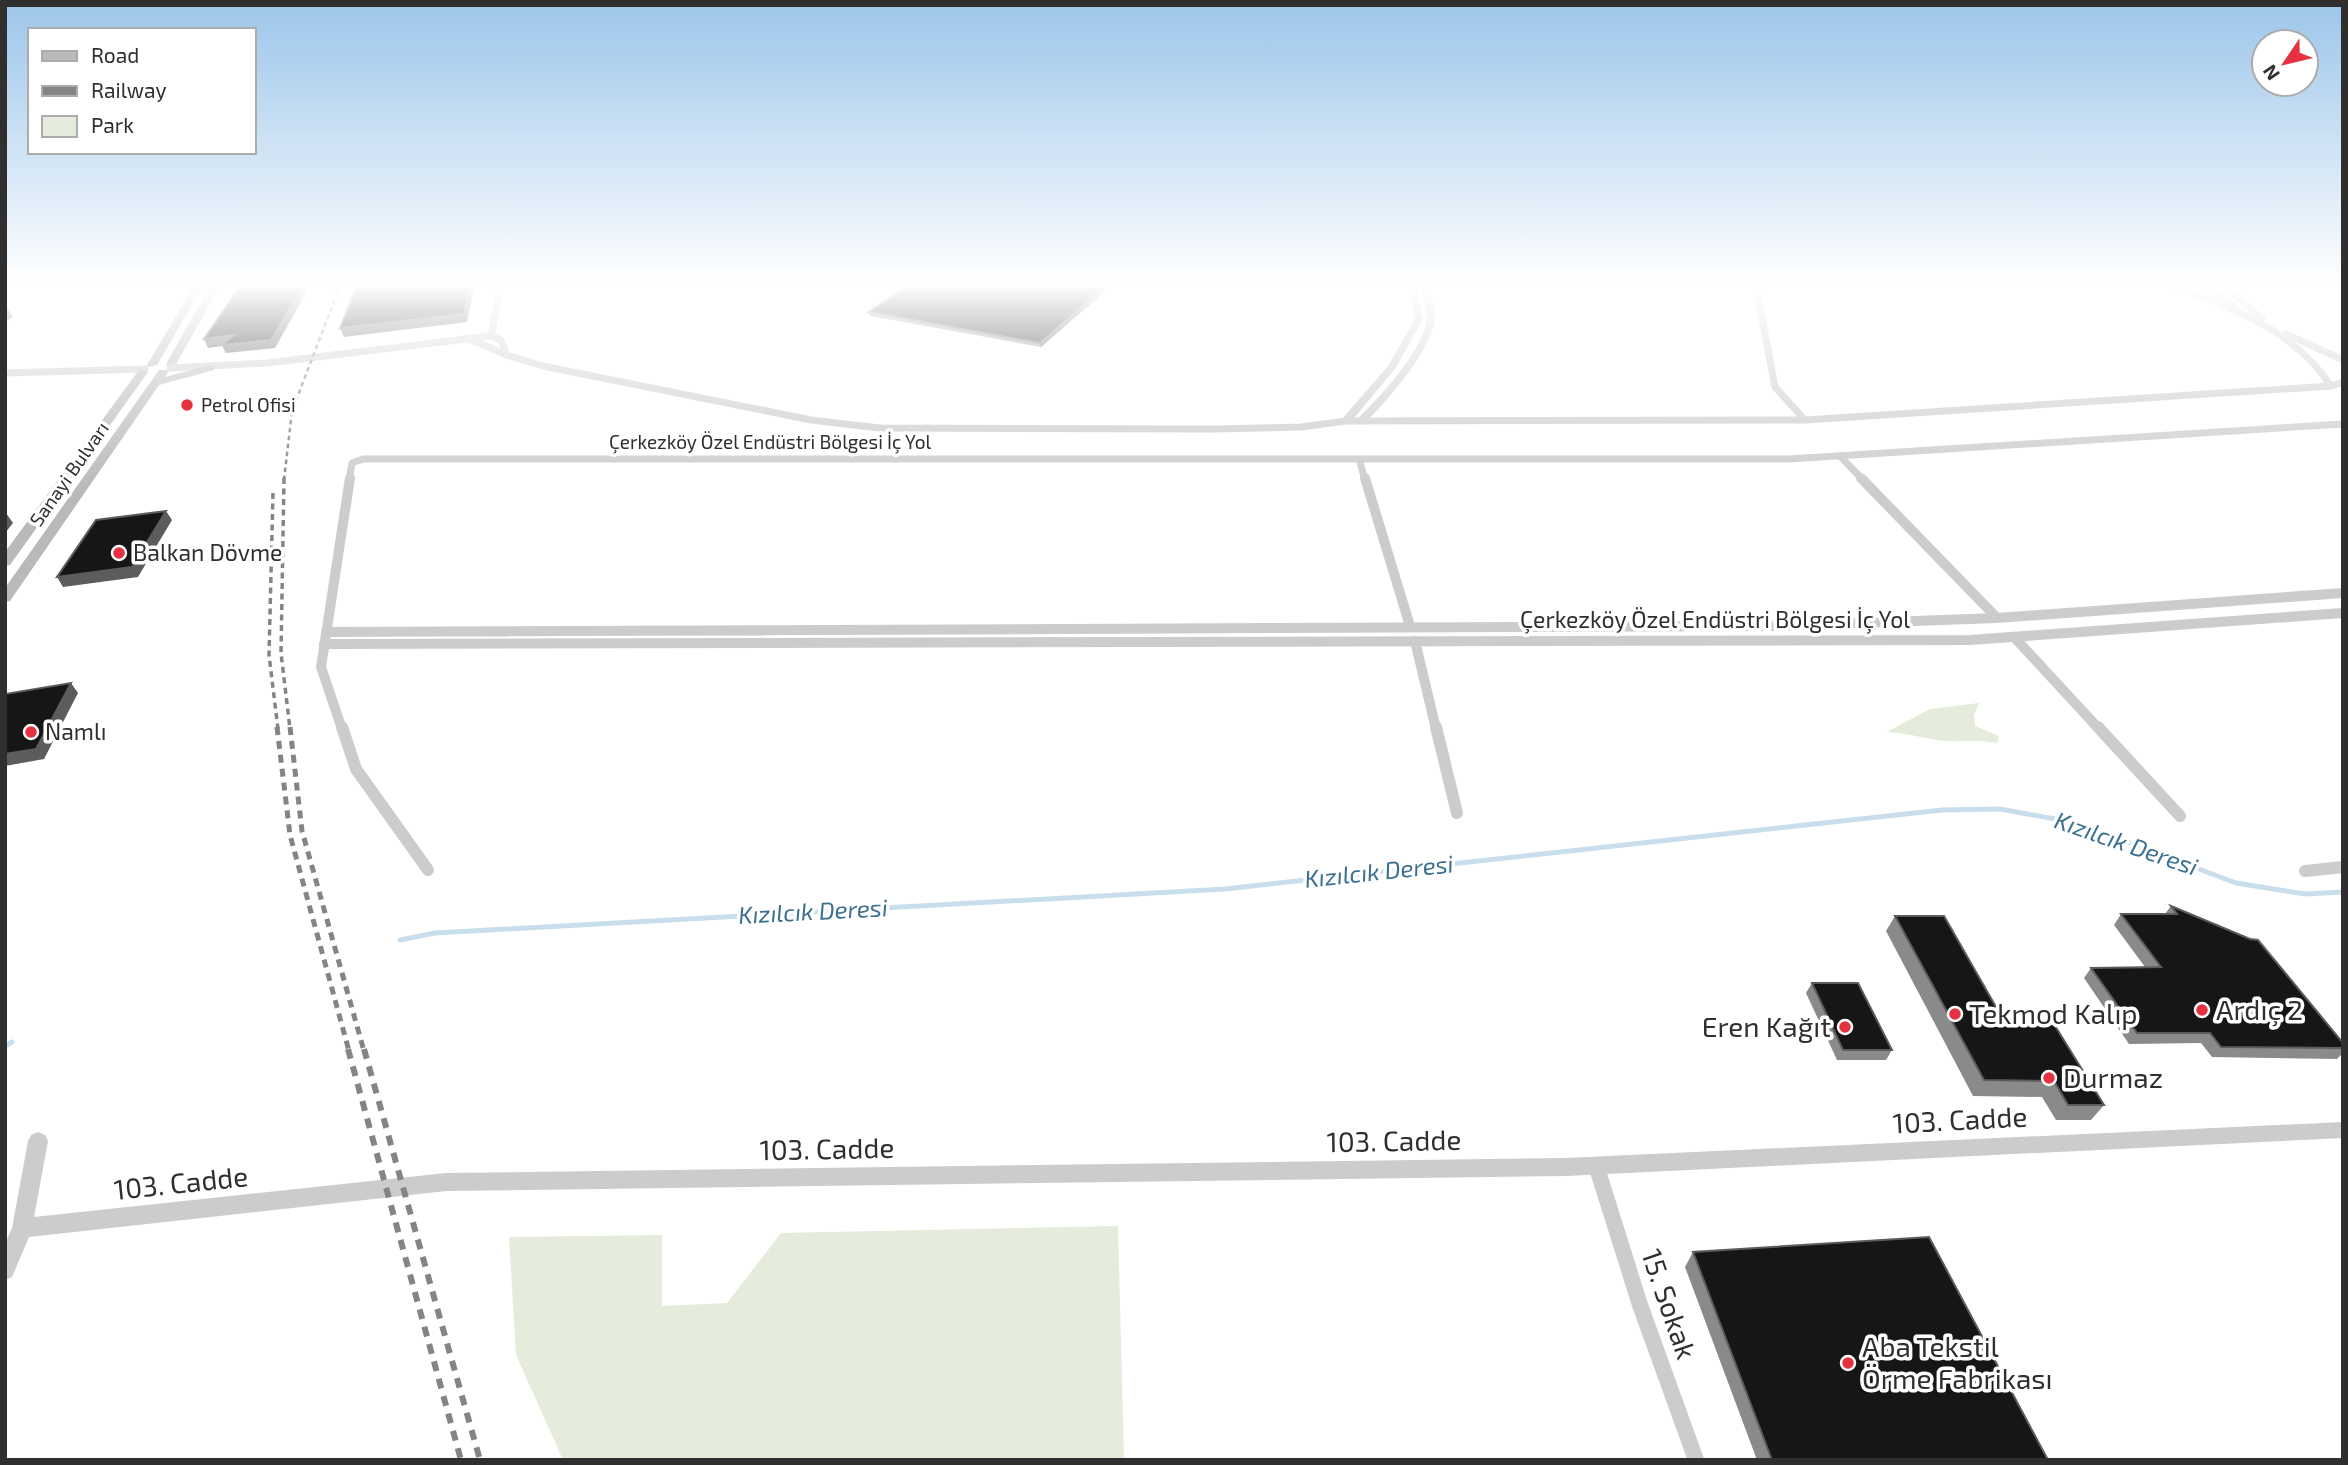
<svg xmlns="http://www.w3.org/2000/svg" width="2348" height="1465" viewBox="0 0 2348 1465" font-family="'Exo 2',sans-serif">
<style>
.green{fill:#e5ecdc}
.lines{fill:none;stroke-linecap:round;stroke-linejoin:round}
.stream{stroke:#c9deec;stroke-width:5}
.minor-far3{stroke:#ccc;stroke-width:7}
.minor-far2{stroke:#ccc;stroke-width:10}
.minor-far1{stroke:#ccc;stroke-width:12}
.minor{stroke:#ccc;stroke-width:16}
.tertiary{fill:#ccc;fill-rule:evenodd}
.secondary{fill:#b9b9b9;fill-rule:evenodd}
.rail-far3{stroke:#848484;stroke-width:2.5;stroke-dasharray:4.5 3.5;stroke-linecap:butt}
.rail-far2{stroke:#848484;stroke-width:3.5;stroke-dasharray:6 4.5;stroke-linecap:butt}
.rail-far1{stroke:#848484;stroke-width:5;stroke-dasharray:8 6;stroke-linecap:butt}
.rail{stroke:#848484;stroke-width:6;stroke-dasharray:10 8;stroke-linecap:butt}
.wall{fill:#8a8a8a}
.shaded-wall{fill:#5c5c5c}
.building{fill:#161616;stroke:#5c5c5c;stroke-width:2}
.poi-dot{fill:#e53140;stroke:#fff;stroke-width:2.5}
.labels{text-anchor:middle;stroke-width:7;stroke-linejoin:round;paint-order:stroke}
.far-poi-label{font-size:19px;fill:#2f2f2f;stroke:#fff;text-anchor:start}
.far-street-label{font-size:19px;fill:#2f2f2f;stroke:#fff}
.poi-label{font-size:23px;fill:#2f2f2f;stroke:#fff;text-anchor:start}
.street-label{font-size:23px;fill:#2f2f2f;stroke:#fff}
.water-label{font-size:24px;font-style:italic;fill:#3c7191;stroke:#fff}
.near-poi-label{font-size:28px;fill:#2f2f2f;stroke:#fff;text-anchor:start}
.near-street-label{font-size:28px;fill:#2f2f2f;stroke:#fff}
</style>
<rect width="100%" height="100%" fill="#fff"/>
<path class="green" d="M1979 703 1974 715 1975 726 1999 736 1997 743C1976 739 1956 743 1936 740 1920 737 1905 733 1887 732L1930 709Z
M1118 1226 1124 1460H563L516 1355 509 1237 662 1235V1306L727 1303 781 1233Z"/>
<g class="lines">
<path class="stream" d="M400 940 435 933 1225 889 1942 810 2000 809 2077 823 2236 883 2305 894 2343 892
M5 1046 12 1042"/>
<path class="minor-far3" d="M1756 286 1775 387 1805 420
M2176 286C2235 310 2294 330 2331 386
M2201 286 2232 304
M2225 286 2262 319
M2286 334 2343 360
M467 338 507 355 501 340 491 336
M507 355 543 366 811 420 880 428 1215 429 1301 427 1346 421 1805 420 2331 386 2343 382
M170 368 267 363 491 336 501 286
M5 373 145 369
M1840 456 1863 480
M1359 459 1365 480
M349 480 352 463 363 459H1789L2343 424"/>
<path class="minor-far2" d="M1365 478 1410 626
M1861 478 1997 618
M326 632 1776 626 1997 618 2343 593
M2014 637 2099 729
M1415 641 1436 729
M324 644 1970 640 2343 613
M342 729 321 667 350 478"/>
<path class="minor-far1" d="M342 727 356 769 428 870
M1436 727 1457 813
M2098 727 2180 816
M2305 871 2343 867"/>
<path class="minor" d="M1596 1165 1640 1305 1696 1460"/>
<path class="tertiary" d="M1408 286H1416L1423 319 1395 369 1350 423H1342V419L1388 366 1415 319Z
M1419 286H1427C1431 296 1436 307 1435 318 1433 349 1387 401 1365 423H1357V419C1381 396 1423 351 1427 318 1428 307 1422 296 1419 286Z
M2343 1122V1138L1566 1176 446 1191 29 1237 12 1277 5 1280V1244L12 1228 28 1141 31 1135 38 1132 45 1135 48 1141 34 1217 446 1173 1566 1158Z"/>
<path class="secondary" d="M194 286H203L157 365 148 367 147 365Z
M210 286H220L176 364 167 366 166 364Z
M210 365 214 366V370L159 385 10 601 5 602V588L159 370H167L168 372 165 377Z
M139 370 148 372 10 565 5 566V552Z"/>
<path class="rail-far3" d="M284 480 292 411 340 286"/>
<path class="rail-far2" d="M284 478 281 653 290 729
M273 493 269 655 278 729"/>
<path class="rail-far1" d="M277 727 290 835 349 1051
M290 727 302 831 364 1051"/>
<path class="rail" d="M348 1049 461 1460
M364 1049 480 1460"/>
</g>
<path class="wall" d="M1111 286 1041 347 870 316 869 312Z
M2171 906 2343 1043V1053L2337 1059 2212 1057 2201 1043 2129 1044 2084 978 2091 968 2145 967 2114 925 2121 914H2165Z
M1895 916 2004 1021 2104 1105 2091 1120H2056L2042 1097 1973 1096 1886 931Z
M1812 983 1892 1050 1886 1060H1837L1806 993Z
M1693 1252 2048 1460H1757L1685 1267Z"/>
<path class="shaded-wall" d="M303 286H310L275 348 226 353 222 346 208 348 204 339Z
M470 286H474L467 322 344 337 340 328Z
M1106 286H1111L1041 347 1040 343Z
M8 309 13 317 5 322V311Z
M166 511 172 520 138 577 63 587 57 577Z
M6 513 13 523 5 533V515Z
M71 683 78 693 44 759 5 766V754Z"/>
<path class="building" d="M236 286H303L271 340 222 345 234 335 204 339 239 288H234Z
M357 286H470L464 314 340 328Z
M907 286H1106L1040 343 869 312Z
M166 511 132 567 57 577 96 520Z
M71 683 36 749 5 754V694Z
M2171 906 2250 939 2258 940 2343 1043V1048L2221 1047 2210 1033H2137L2091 968 2161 967 2121 914H2177Z
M1895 916H1944L2004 1021H2052L2104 1105H2068L2054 1081 1984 1080Z
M1812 983H1858L1892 1050H1843Z
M1929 1237 2048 1460H1772L1693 1252Z"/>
<linearGradient id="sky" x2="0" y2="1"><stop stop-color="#9bc5ea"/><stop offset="0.58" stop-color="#fff"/><stop offset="1" stop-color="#fff" stop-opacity="0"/></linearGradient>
<rect width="2348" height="491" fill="url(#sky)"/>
<g class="poi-dot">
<circle cx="187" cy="405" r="7"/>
<circle cx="119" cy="553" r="7"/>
<circle cx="31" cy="732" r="7"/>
<circle cx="2202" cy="1010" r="7"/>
<circle cx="1955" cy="1014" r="7"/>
<circle cx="1845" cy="1027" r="7"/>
<circle cx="2049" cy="1078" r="7"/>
<circle cx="1848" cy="1363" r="7"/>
</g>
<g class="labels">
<g class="far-poi-label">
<text x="201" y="412">Petrol Ofisi</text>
</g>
<g class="far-street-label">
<text x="770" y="449">Çerkezköy Özel Endüstri Bölgesi İç Yol</text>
<text transform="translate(69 474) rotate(-55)" y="7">Sanayi Bulvarı</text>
</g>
<g class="poi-label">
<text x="133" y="561">Balkan Dövme</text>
<text x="45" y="740">Namlı</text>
</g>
<g class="street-label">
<text x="1715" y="628">Çerkezköy Özel Endüstri Bölgesi İç Yol</text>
</g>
<g class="water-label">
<text transform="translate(2126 844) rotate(19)" y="8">Kızılcık Deresi</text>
<text transform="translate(1379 872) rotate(-6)" y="8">Kızılcık Deresi</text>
<text transform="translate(813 912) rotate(-3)" y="8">Kızılcık Deresi</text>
</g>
<g class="near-poi-label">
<text x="2216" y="1020">Ardıç 2</text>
<text x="1969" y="1024">Tekmod Kalıp</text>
<text x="1831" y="1037" text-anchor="end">Eren Kağıt</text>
<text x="2063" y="1088">Durmaz</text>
<text x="1862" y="1357">Aba Tekstil<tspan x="1862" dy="32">Örme Fabrikası</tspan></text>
</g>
<g class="near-street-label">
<text transform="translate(1960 1120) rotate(-3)" y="10">103. Cadde</text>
<text transform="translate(1394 1141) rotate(-1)" y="10">103. Cadde</text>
<text transform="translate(827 1149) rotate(-1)" y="10">103. Cadde</text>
<text transform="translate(181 1183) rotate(-6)" y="10">103. Cadde</text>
<text transform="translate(1669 1304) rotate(71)" y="10">15. Sokak</text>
</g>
</g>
<rect width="2348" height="1465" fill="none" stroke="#2f2f2f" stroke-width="14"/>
<rect x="28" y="28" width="228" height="126" fill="#ffffff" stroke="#acacac" stroke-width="2"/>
<rect x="42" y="51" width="35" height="10" fill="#b9b9b9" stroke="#acacac" stroke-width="2"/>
<text x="91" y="63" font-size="21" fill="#2f2f2f">Road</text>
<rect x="42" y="86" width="35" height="10" fill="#848484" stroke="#acacac" stroke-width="2"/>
<text x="91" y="98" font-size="21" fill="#2f2f2f">Railway</text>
<rect x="42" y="116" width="35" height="21" fill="#e5ecdc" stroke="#acacac" stroke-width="2"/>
<text x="91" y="133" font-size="21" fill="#2f2f2f">Park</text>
<g transform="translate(2285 63) rotate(235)"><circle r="33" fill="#ffffff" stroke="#acacac" stroke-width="2"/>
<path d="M0-5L12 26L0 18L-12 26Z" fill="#e53140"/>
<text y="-10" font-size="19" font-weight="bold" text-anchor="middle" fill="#2f2f2f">N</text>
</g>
</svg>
